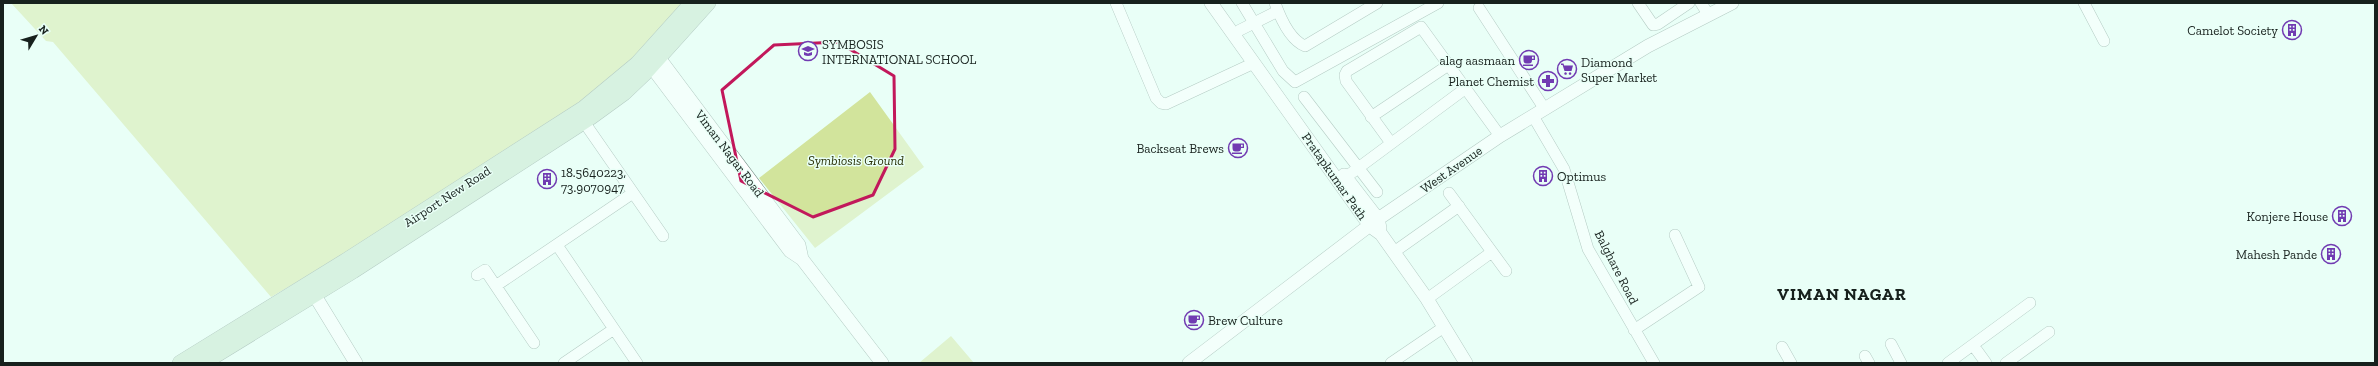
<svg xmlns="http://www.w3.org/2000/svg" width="2378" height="366" viewBox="0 0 2378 366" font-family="'Zilla Slab',serif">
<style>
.green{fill:#d2e49c}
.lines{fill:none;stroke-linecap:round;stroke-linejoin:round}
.minor-casing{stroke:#758e85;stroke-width:12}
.tertiary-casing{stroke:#758e85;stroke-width:14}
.secondary-casing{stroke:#758e85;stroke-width:16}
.minor{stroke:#fff;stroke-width:11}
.tertiary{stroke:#fff;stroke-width:13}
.secondary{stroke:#c2e2c6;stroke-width:15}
.marked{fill:none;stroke:#c2185b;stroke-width:3;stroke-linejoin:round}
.labels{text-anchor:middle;stroke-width:3;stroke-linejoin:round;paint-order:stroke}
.poi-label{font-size:13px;fill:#17211d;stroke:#e9fff7;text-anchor:end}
.street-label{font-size:13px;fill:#17211d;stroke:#e9fff7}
.park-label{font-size:13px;font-style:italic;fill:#2a3207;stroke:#e9fff7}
.district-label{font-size:17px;font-weight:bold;letter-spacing:1px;fill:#17211d;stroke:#e9fff7}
</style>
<rect width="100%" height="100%" fill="#e9fff7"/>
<path class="green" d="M11 3H686L634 63 594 95 340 257 271 297 53 42 46 41Z
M870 92 924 167 815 248 759 178Z
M951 336 974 363H919Z"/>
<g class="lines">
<defs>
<path id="minor" d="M1116 3 1156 98 1161 103 1166 104 1254 63
M1242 3 1283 71 1295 82 1438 3
M1275 3C1280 17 1290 40 1305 46L1377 3
M1638 3 1653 25 1658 24 1689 3
M1701 3 1708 14
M2084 3 2104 41
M1479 8 1544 108
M1240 30 1278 11
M1304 97 1377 192
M1533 116 1564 169 1588 249 1654 363
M1371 117 1450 64
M584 122 663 236
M1391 143 1346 81 1345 75 1347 71 1421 27 1500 136
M1346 177 1466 88
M1449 193 1506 271
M557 245 637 363
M1394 252 1459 206
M477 275 485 270 534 343
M497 285 633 193
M1427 299 1492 252
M1634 330 1699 287 1675 235
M1891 344 1901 363
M1973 345 1986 363
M1782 347 1791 363
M1865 356 1869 363
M564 363 614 329
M1391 363 1444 327
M1948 363 2030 303
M2006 363 2049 332"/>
<path id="tertiary" d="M1211 3 1370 226 1381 234 1427 299 1466 363
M653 50 799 245 802 259
M645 58 790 251 802 259 882 363
M1344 175 1378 219 1380 228
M309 286 356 363
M1189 363 1378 219 1500 136 1648 46 1732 3"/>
<path id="secondary" d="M180 363 347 260 584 108 637 64 692 3
M203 363 353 271 591 117 624 93 645 73 708 3"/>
</defs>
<use href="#minor" class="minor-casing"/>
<use href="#tertiary" class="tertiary-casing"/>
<use href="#secondary" class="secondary-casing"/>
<use href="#minor" class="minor"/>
<use href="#tertiary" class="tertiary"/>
<use href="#secondary" class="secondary"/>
</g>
<path d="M0 0H2378V366H0ZM838 42 894 76 895 149 873 195 813 217 741 181 722 90 774 45Z" fill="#e9fff7" fill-opacity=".55" fill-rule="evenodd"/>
<path class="marked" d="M838 42 894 76 895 149 873 195 813 217 741 181 722 90 774 45Z"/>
<defs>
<symbol id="building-ring" viewBox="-11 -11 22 22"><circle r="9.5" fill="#e9fff7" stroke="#713bb2" stroke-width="1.5"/><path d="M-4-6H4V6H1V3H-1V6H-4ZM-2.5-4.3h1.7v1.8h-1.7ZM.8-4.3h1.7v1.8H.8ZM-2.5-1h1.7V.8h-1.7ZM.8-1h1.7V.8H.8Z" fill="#713bb2"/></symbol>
<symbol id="university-ring" viewBox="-11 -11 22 22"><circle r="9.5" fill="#e9fff7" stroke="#713bb2" stroke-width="1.5"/><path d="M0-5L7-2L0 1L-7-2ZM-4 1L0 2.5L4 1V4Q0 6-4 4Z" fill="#713bb2"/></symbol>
<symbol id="cafe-ring" viewBox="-11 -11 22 22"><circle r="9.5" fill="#e9fff7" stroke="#713bb2" stroke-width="1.5"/><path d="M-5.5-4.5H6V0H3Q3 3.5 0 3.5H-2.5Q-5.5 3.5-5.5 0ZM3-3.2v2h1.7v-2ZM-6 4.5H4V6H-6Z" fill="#713bb2"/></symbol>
<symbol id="supermarket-ring" viewBox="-11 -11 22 22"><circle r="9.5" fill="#e9fff7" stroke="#713bb2" stroke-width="1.5"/><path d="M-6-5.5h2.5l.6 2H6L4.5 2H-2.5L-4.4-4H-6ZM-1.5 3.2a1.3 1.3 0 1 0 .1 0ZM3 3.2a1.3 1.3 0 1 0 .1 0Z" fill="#713bb2"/></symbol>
<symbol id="pharmacy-ring" viewBox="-11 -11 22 22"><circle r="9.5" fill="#e9fff7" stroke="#713bb2" stroke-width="1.5"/><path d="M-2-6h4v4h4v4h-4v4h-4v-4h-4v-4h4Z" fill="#713bb2"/></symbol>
</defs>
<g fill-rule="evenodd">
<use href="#building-ring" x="2281" y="19" width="22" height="22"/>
<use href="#university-ring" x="797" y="40" width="22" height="22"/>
<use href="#cafe-ring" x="1518" y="49" width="22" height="22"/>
<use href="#supermarket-ring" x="1556" y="58" width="22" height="22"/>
<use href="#pharmacy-ring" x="1537" y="70" width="22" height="22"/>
<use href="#cafe-ring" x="1227" y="137" width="22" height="22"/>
<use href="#building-ring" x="1532" y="165" width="22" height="22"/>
<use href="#building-ring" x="536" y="168" width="22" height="22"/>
<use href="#building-ring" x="2331" y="205" width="22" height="22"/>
<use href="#building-ring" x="2320" y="243" width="22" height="22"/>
<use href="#cafe-ring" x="1183" y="309" width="22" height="22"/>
</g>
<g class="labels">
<g class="poi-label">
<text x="2278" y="35">Camelot Society</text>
<text x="822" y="49" text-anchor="start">SYMBOSIS<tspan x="822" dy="15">INTERNATIONAL SCHOOL</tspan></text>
<text x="1515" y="65">alag aasmaan</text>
<text x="1581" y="67" text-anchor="start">Diamond<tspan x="1581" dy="15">Super Market</tspan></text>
<text x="1534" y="86">Planet Chemist</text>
<text x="1224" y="153">Backseat Brews</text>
<text x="561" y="177" text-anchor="start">18.5640223,<tspan x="561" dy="15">73.9070947</tspan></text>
<text x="1557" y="181" text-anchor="start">Optimus</text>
<text x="2328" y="221">Konjere House</text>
<text x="2317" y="259">Mahesh Pande</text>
<text x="1208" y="325" text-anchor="start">Brew Culture</text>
</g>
<g class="street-label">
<text transform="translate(730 153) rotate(53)" y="5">Viman Nagar Road</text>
<text transform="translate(1451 169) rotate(-35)" y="5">West Avenue</text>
<text transform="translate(1335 176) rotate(55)" y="5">Pratapkumar Path</text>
<text transform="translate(447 196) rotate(-33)" y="5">Airport New Road</text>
<text transform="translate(1617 267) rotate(63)" y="5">Balghare Road</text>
</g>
<g class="park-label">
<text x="856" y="165">Symbiosis Ground</text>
</g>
<g class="district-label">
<text x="1842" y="300">VIMAN NAGAR</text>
</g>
</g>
<rect width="2378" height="366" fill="none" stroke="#17211d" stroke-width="8"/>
<g transform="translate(36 36) rotate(52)" stroke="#e9fff7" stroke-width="3" paint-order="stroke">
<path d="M0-3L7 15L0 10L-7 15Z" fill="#17211d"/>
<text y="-6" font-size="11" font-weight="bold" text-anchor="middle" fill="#17211d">N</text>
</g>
</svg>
